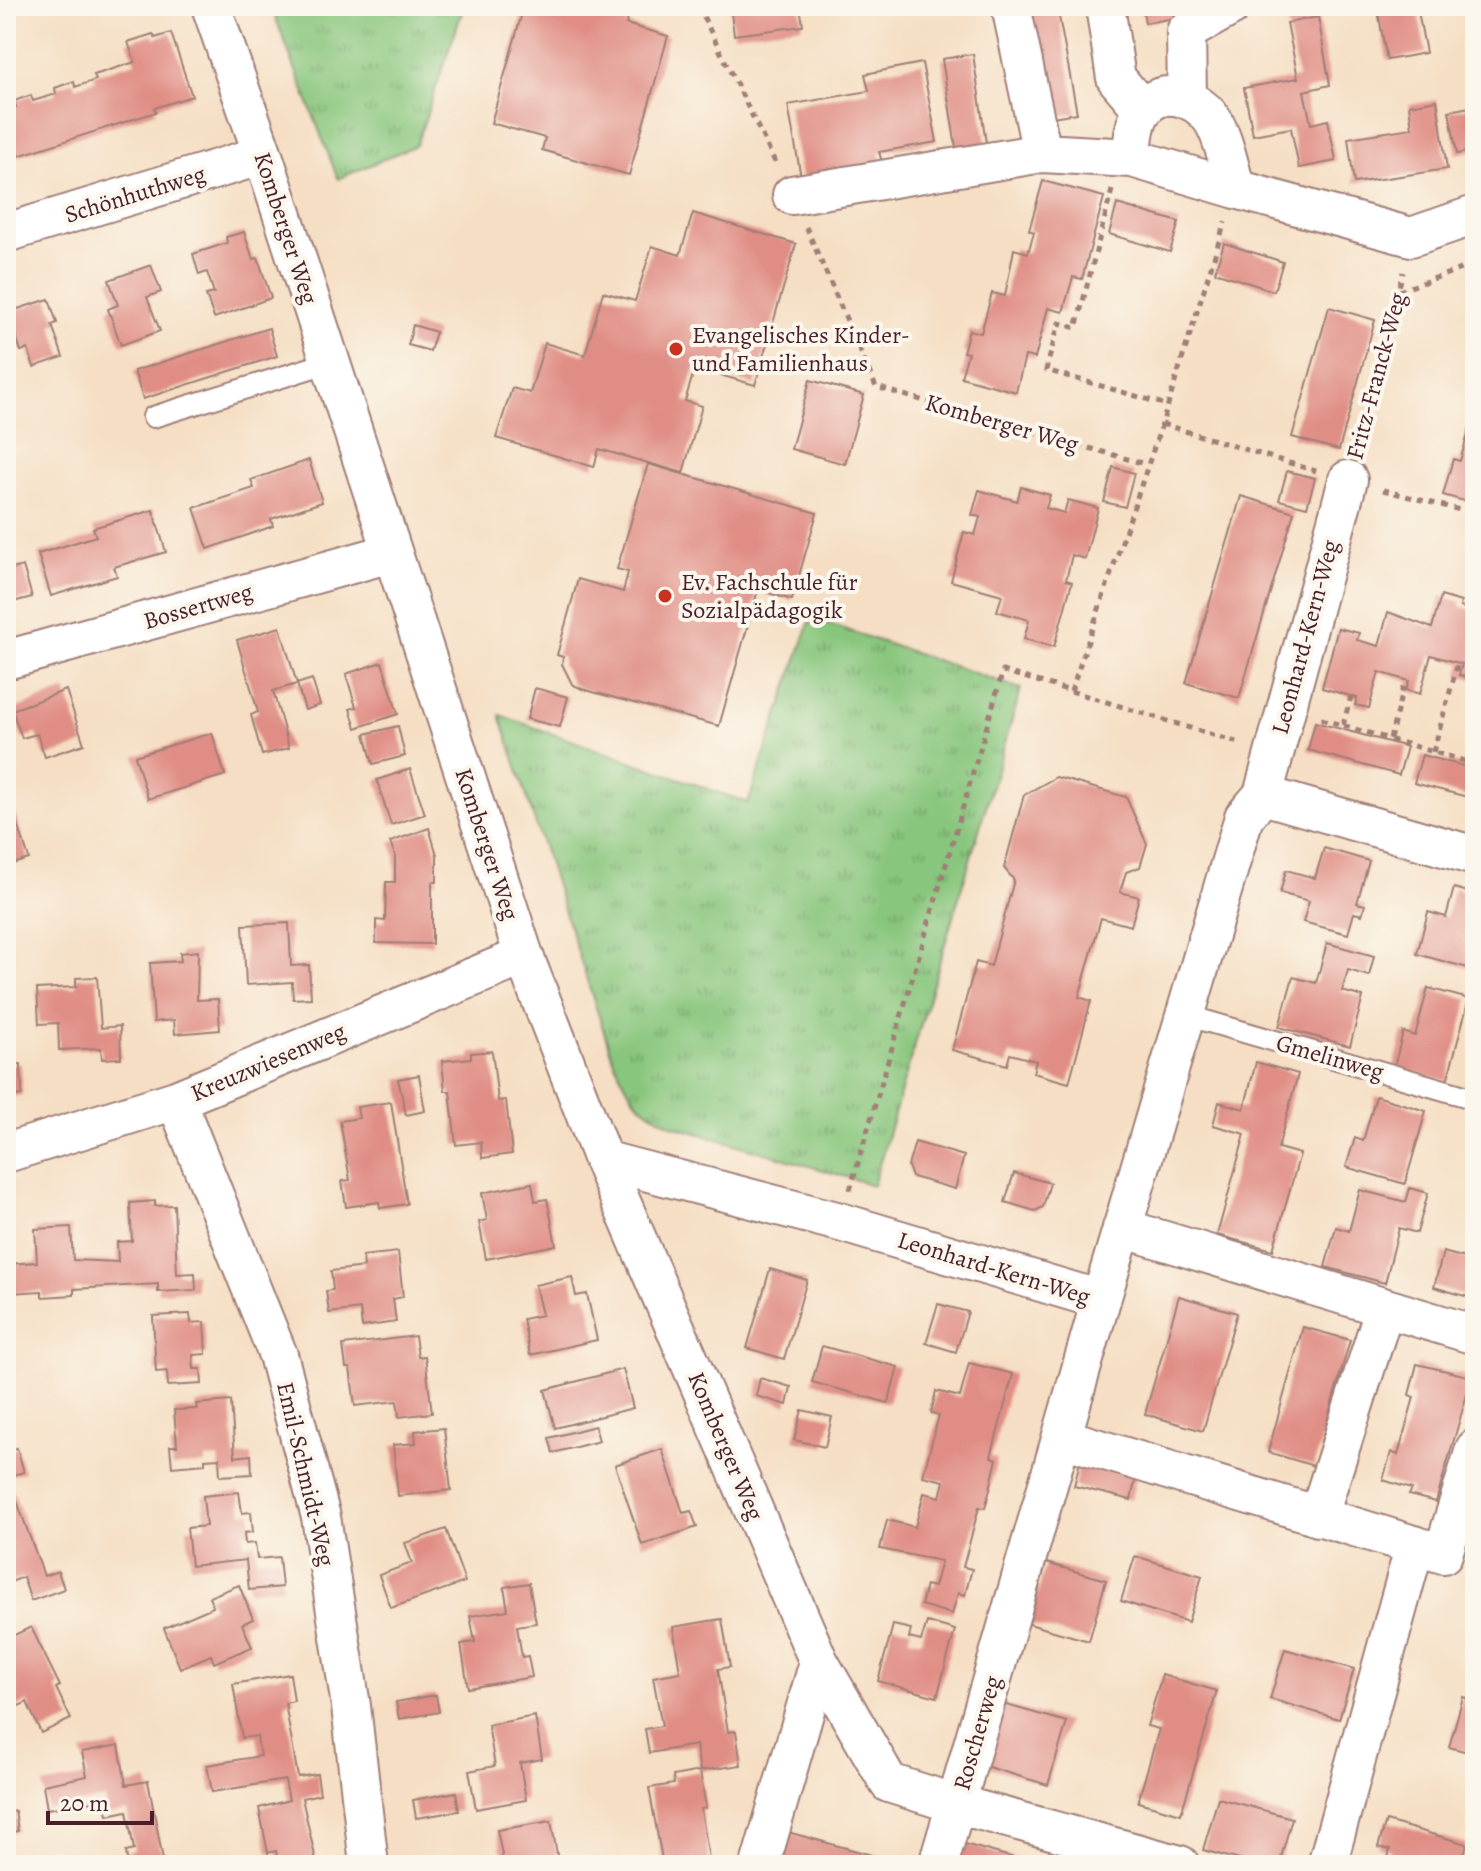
<svg xmlns="http://www.w3.org/2000/svg" width="1481" height="1871" viewBox="0 0 1481 1871" font-family="Alegreya,serif">
<style>
.park{fill:url(#park-tufts);stroke:#697254;stroke-width:2}
.building{fill:#e08e85}
.lines{fill:none;stroke-linecap:round;stroke-linejoin:round}
.service-casing{stroke:#a07e77;stroke-width:24}
.minor-casing{stroke:#a07e77;stroke-width:42}
.path{stroke:#a07e77;stroke-width:5;stroke-dasharray:6 6;stroke-linecap:butt}
.service{stroke:#fff;stroke-width:20}
.minor{stroke:#fff;stroke-width:38}
.poi-dot{fill:#c8321e;stroke:#fbf7ec;stroke-width:3}
.labels{text-anchor:middle;stroke-width:8;stroke-linejoin:round;paint-order:stroke}
.street-label{font-size:24px;fill:#4a1f2b;stroke:#fbf7ec}
.poi-label{font-size:24px;fill:#4a1f2b;stroke:#fbf7ec;text-anchor:start}
</style>
<defs>
<pattern id="park-tufts" width="24" height="20" patternUnits="userSpaceOnUse" patternTransform="scale(2)"><rect width="24" height="20" fill="#88c67d"/><path d="M3 7l-1-3M5 7V3M7 7l1-3M15 17l-1-3M17 17v-4M19 17l1-3" fill="none" stroke="#71a067"/></pattern>
</defs>
<rect width="100%" height="100%" fill="#fbf7ec"/>
<filter id="ink" filterUnits="userSpaceOnUse"><feTurbulence type="fractalNoise" baseFrequency=".0125" numOctaves="2"/><feDisplacementMap in="SourceGraphic" scale="16" xChannelSelector="R" yChannelSelector="G"/><feConvolveMatrix kernelMatrix="1 2 1 2 8 2 1 2 1" color-interpolation-filters="sRGB"/></filter>
<filter id="wash" filterUnits="userSpaceOnUse"><feTurbulence type="fractalNoise" baseFrequency=".006" numOctaves="4" result="noise"/><feDisplacementMap in="SourceGraphic" scale="32" xChannelSelector="R" yChannelSelector="G"/><feGaussianBlur stdDeviation="1.8" result="paint"/><feColorMatrix in="noise" values="0 0 0 0 0 0 0 0 0 0 0 0 0 0 0 0 0 1.4 0 .05"/><feComposite in="paint" operator="in"/></filter>
<g filter="url(#wash)">
<rect width="100%" height="100%" fill="#f5dec3"/>
<path class="park" d="M271 6H464L416 145 338 179Z
M811 618 1021 689 873 1185 674 1126C634 1106 632 1098 613 1059L500 715 748 803Z"/>
<g id="blocks">
<path class="building" d="M524 6H631L626 24 668 36 629 175 542 150 545 138 491 123Z
M730 6H800L803 26 734 35Z
M1025 6H1057L1077 113 1046 118Z
M1142 6H1173L1175 18 1145 23Z
M1377 6H1417L1426 53 1387 60Z
M1318 17 1330 85 1304 91 1311 124 1328 120 1336 161 1299 168 1291 128 1253 135 1244 88 1298 78 1287 23Z
M171 33 192 96 154 108 156 112 6 160V110L16 107 14 101 31 95 33 101 56 94 55 88 74 81 75 87 96 80 94 75 135 62 128 42 153 34 155 38Z
M973 54 986 143 956 148 942 59Z
M922 63 937 142 879 152 882 162 801 177 788 105 869 91 865 74Z
M1437 100 1447 169 1354 183 1348 138 1412 128 1409 105Z
M1470 107 1472 118 1475 117V150L1457 154 1449 111Z
M1043 181 1104 197 1082 279 1073 277 1063 312 1048 308 1035 358 1025 356 1016 392 961 377 968 353 963 352 969 330 981 333 992 293 1005 296 1014 249 1028 253 1034 232 1029 230Z
M1117 204 1179 222 1170 252 1109 234Z
M693 213 796 244 755 385 695 368 685 401 702 406 683 473 599 449 594 467 496 438 512 388 530 393 545 343 585 355 603 292 635 301 652 246 680 255Z
M244 232 253 259 258 258 271 298 214 318 206 295 214 293 207 272 199 275 193 254 227 243 226 237Z
M1224 243 1283 262 1274 291 1215 272Z
M151 265 161 292 147 297 160 331 121 345 108 309 118 305 109 280Z
M49 299 57 323 52 325 63 357 34 367 28 349 21 351 8 312Z
M1329 307 1375 320 1339 450 1292 437Z
M413 325 436 332 430 351 408 345Z
M269 328 277 356 143 399 134 371Z
M810 380 864 395 845 464 791 449Z
M1471 424 1475 425V504L1443 495 1453 459 1460 461Z
M309 460 322 502 271 519 273 526 208 549 194 508 254 488 251 480Z
M648 464 817 513 792 600 758 590 719 726 582 689 572 684 562 664 563 657 557 655 578 579 623 592 628 572 617 569Z
M1113 467 1134 473 1125 507 1104 502Z
M1287 471 1315 478 1307 507 1279 500Z
M1021 487 1050 495 1046 508 1064 513 1068 500 1098 508 1085 559 1072 555 1066 580 1072 582 1054 647 1024 639 1029 620 997 611 1002 595 951 581 964 532 975 535 980 517 972 515 979 490 1017 501Z
M1241 496 1294 512 1239 698 1186 683Z
M153 510 166 552 114 567 117 576 51 596 38 554 96 536 93 528Z
M23 566 32 597 6 604V571Z
M1441 596 1461 602 1460 607 1475 611V680L1459 675 1462 664 1431 655 1420 694 1406 690 1409 681 1379 672 1369 708 1355 705 1357 698 1322 688 1338 628 1359 633 1357 640 1379 646 1388 612 1432 628Z
M280 627 297 684 273 691 289 748 262 755 251 715 258 712 237 640Z
M382 662 398 714 356 728 350 709 356 707 346 674Z
M312 679 320 705 305 710 297 684Z
M535 688 568 697 560 727 527 719Z
M66 690 84 744 45 757 37 734 22 738 12 710Z
M1315 722 1407 747 1399 775 1308 750Z
M398 726 405 756 373 764 365 734Z
M212 733 225 775 148 799 135 756Z
M1422 755 1475 769V799L1414 783Z
M410 769 425 814 391 825 377 780Z
M1056 777 1126 797 1147 844 1140 867 1126 872 1120 892 1139 897 1131 926 1101 918 1079 997 1091 1001 1069 1083 1033 1073 1036 1061 1010 1054 1007 1065 952 1050 976 962 991 966 1014 880 1004 868 1024 795Z
M6 786 29 859 6 866Z
M429 828 437 855V882H432V944L376 943V920L385 921 386 882H395V855L390 842Z
M1324 848 1369 861 1357 903 1365 905 1362 915 1354 913 1348 934 1303 922 1309 901 1280 893 1286 870 1315 878Z
M1454 888 1475 894V970L1417 954 1428 912 1446 917Z
M289 923 291 966 309 965 311 998 293 999 292 982 246 985 243 925Z
M1327 943 1374 956 1369 976 1348 970 1342 991 1363 997 1350 1046 1279 1027 1293 977 1316 983Z
M198 951 197 1000 218 999 220 1030 175 1034 174 1020 154 1022 150 963 181 961 180 953Z
M97 977 101 1028 120 1026 121 1058 102 1059 101 1048 59 1050 58 1023 39 1024 37 989 76 987V978Z
M1428 988 1469 999 1447 1081 1394 1067 1403 1032 1415 1036Z
M492 1051 498 1101 506 1100 512 1154 482 1158 481 1142 456 1145 450 1091H445L442 1061 471 1058V1053Z
M1256 1062 1298 1074 1278 1148 1300 1154 1273 1250 1217 1235 1245 1134 1213 1125 1219 1102 1244 1109Z
M21 1064 22 1095 6 1097V1065Z
M419 1075 425 1111 406 1115 398 1079Z
M1376 1096 1426 1111 1405 1184 1346 1167 1355 1138 1363 1141Z
M391 1102 407 1204 380 1208 379 1202 346 1207 342 1181 350 1180 340 1121 359 1118 357 1107Z
M915 1142 964 1156 955 1189 912 1177 908 1166Z
M1014 1173 1050 1183 1043 1207 1035 1211 1005 1202Z
M532 1183 535 1201 547 1199 556 1245 486 1259 479 1222 487 1220 482 1193Z
M1410 1188 1428 1193 1417 1233 1399 1228 1385 1283 1325 1267 1336 1227 1349 1231 1360 1190 1406 1202Z
M155 1201V1206L174 1205 177 1274 195 1273 196 1290 158 1292V1284L74 1289V1295L42 1297V1291L10 1293 8 1264 37 1262 35 1229 71 1227 73 1260 118 1262 117 1242 132 1241 130 1203Z
M1474 1239H1475V1304L1471 1303 1472 1298 1434 1287 1443 1252 1469 1259Z
M398 1252 403 1297 393 1299 396 1322 362 1327 360 1309 329 1313 326 1291 333 1290 331 1271 364 1267 363 1256Z
M770 1269 807 1280 784 1359 747 1348Z
M572 1277 576 1296 587 1294 597 1340 530 1355 523 1319 542 1315 535 1285Z
M1179 1296 1237 1313 1203 1431 1145 1414Z
M938 1304 968 1312 956 1352 926 1343Z
M190 1314 191 1323 204 1322 206 1354 193 1355 194 1369H201L202 1384 168 1386 167 1371 156 1372 153 1316Z
M1303 1327 1350 1340 1314 1466 1268 1452Z
M415 1336 418 1357 425 1356 432 1413 399 1417 397 1401 355 1406 350 1368H346L343 1345Z
M822 1346 898 1367 888 1403 812 1382Z
M969 1363 1013 1374 991 1457 997 1459 989 1493 985 1508 979 1507 963 1567 972 1569 965 1595 958 1593 952 1614 921 1605 926 1585 934 1587 941 1561 880 1549 887 1520 915 1527 924 1493 940 1497 944 1481 923 1476 939 1415 931 1413 936 1391 960 1397Z
M1417 1364 1472 1377 1436 1502 1409 1495 1412 1489 1383 1480 1391 1452 1398 1455 1414 1397 1409 1395Z
M623 1369 633 1408 555 1428 545 1390Z
M760 1378 791 1387 787 1405 756 1396Z
M231 1401 235 1457 251 1455 252 1474 220 1476 219 1458 205 1459V1464L172 1467 170 1446H177L174 1410 197 1409 196 1404Z
M802 1410 832 1417 825 1447 794 1440Z
M595 1426 599 1441 553 1453 549 1438Z
M444 1428 451 1490 398 1496 393 1445 416 1443 415 1431Z
M17 1448 24 1472 6 1477V1451Z
M662 1449 683 1513 691 1511 697 1527 642 1545 615 1465Z
M1080 1462 1136 1477 1131 1500 1074 1486Z
M13 1490 44 1576 58 1571 64 1589 31 1601 23 1577 6 1584V1493Z
M239 1492 242 1513 251 1512 253 1532 244 1533 245 1544 255 1543 257 1559 279 1557 282 1587 249 1590 246 1560 191 1566 187 1528 206 1526 203 1496Z
M446 1529 465 1582 391 1608 379 1575 412 1563 405 1543Z
M1135 1556 1202 1576 1188 1622 1121 1601Z
M1046 1563 1106 1580 1089 1641 1029 1624Z
M529 1583 536 1623 517 1626 522 1657 528 1656 532 1677 468 1688 461 1644 475 1642 470 1616 508 1610 504 1587Z
M239 1585 253 1619 242 1624 252 1647 214 1663 211 1655 180 1668 164 1628 213 1607 209 1597Z
M722 1619 730 1667 718 1669 728 1732 736 1731 741 1765 700 1771 696 1745 649 1753 645 1729 662 1726 653 1677 680 1672 673 1627Z
M927 1622 955 1630 937 1697 878 1681 893 1625 911 1629 909 1638 921 1641Z
M31 1627 60 1686 56 1688 71 1719 41 1733 27 1702 6 1712V1656L11 1654 6 1639Z
M1285 1649 1354 1669 1339 1719 1270 1699Z
M290 1674 294 1701 285 1703 298 1777 317 1774 320 1794 302 1798 317 1865H268L278 1862 276 1851 268 1853 259 1808 289 1800 285 1780 212 1792 207 1765 260 1756 257 1736 242 1738 233 1684Z
M1162 1675 1217 1691 1181 1814 1138 1802 1159 1729 1147 1726Z
M436 1695 439 1712 399 1719 396 1702Z
M1463 1697 1475 1701V1754L1449 1747Z
M1003 1704 1067 1722 1048 1785 985 1766Z
M535 1716 542 1759 520 1763 526 1800 476 1809 469 1771 495 1766 488 1725Z
M119 1745 126 1785 148 1781 164 1865H128L126 1852 134 1850 127 1811 108 1815 105 1799 47 1809 43 1785 87 1776 82 1752Z
M700 1771 706 1808 701 1809 710 1865H663L649 1788 674 1784 673 1776Z
M456 1792 459 1811 416 1818 413 1800Z
M1218 1798 1292 1818 1279 1865H1258L1203 1850Z
M15 1811 18 1831 6 1833V1813Z
M551 1821 559 1865H504L497 1830Z
M1386 1821 1467 1844 1461 1865H1386L1390 1850 1378 1847Z
M784 1831 875 1856 872 1865H791L776 1861Z
M961 1843 1021 1860 1020 1865H954Z"/>
</g>
</g>
<g filter="url(#ink)">
<use href="#blocks" fill-opacity="0" stroke="#a07e77" stroke-width="2"/>
<g class="lines">
<defs>
<path id="service" d="M153 417 330 362
M1185 1015 1475 1099"/>
<path id="minor" d="M211 6 263 155 524 956 603 1160 819 1662 889 1783 956 1804 938 1865
M1011 6 1042 153
M1105 6 1116 78 1143 110
M1187 98 1186 32 1232 6
M1132 158 1236 189
M792 195 1042 153 1132 158C1133 143 1133 123 1143 110 1162 84 1196 98 1211 118 1224 136 1229 168 1236 189L1411 237 1475 215
M6 233 263 155
M6 660 391 553
M1263 795 1348 480
M176 1100 278 1355 321 1517 351 1706 369 1865
M6 1153 176 1100 524 956
M603 1160 840 1222 1101 1300 1244 817 1263 795 1475 856
M1122 1228 1475 1335
M1101 1300 956 1804 1180 1865
M1063 1438 1443 1554 1475 1449
M1318 1517 1384 1310
M760 1865 819 1662
M1327 1865 1415 1545"/>
</defs>
<use href="#service" class="service-casing"/>
<use href="#minor" class="minor-casing"/>
<path class="path" d="M698 6 776 164
M1112 190 1076 328 1059 323 1046 370 1167 405
M806 227 876 387 1145 464
M1399 291 1475 264
M1162 424 1316 471
M1356 448 1403 272
M1383 490 1475 514
M1071 691 1242 744
M1321 719 1475 764
M1343 725 1351 696
M1390 739 1405 680
M1433 752 1458 663
M850 1190 1003 671 1071 691 1162 424 1225 222"/>
<use href="#service" class="service"/>
<use href="#minor" class="minor"/>
</g>
</g>
<g class="poi-dot">
<circle cx="676" cy="349" r="8"/>
<circle cx="665" cy="596" r="8"/>
</g>
<g class="labels">
<g class="street-label">
<text transform="translate(135 194) rotate(-17)" y="8">Schönhuthweg</text>
<text transform="translate(286 228) rotate(72)" y="8">Komberger Weg</text>
<text transform="translate(1376 376) rotate(-75)" y="8">Fritz-Franck-Weg</text>
<text transform="translate(1002 423) rotate(16)" y="8">Komberger Weg</text>
<text transform="translate(198 606) rotate(-16)" y="8">Bossertweg</text>
<text transform="translate(1305 637) rotate(-75)" y="8">Leonhard-Kern-Weg</text>
<text transform="translate(487 844) rotate(72)" y="8">Komberger Weg</text>
<text transform="translate(1330 1057) rotate(16)" y="8">Gmelinweg</text>
<text transform="translate(268 1062) rotate(-23)" y="8">Kreuzwiesenweg</text>
<text transform="translate(994 1268) rotate(17)" y="8">Leonhard-Kern-Weg</text>
<text transform="translate(726 1446) rotate(67)" y="8">Komberger Weg</text>
<text transform="translate(306 1474) rotate(77)" y="8">Emil-Schmidt-Weg</text>
<text transform="translate(977 1733) rotate(-74)" y="8">Roscherweg</text>
</g>
<g class="poi-label">
<text x="692" y="343">Evangelisches Kinder-<tspan x="692" dy="28">und Familienhaus</tspan></text>
<text x="681" y="590">Ev. Fachschule für<tspan x="681" dy="28">Sozialpädagogik</tspan></text>
</g>
</g>
<rect width="1481" height="1871" fill="none" stroke="#fbf7ec" stroke-width="32"/>
<path d="M48 1811v12h104v-12" fill="none" stroke="#4a1f2b" stroke-width="4"/>
<text x="60" y="1811" font-size="24" fill="#4a1f2b" stroke="#fbf7ec" stroke-width="6" paint-order="stroke">20 m</text>
</svg>
